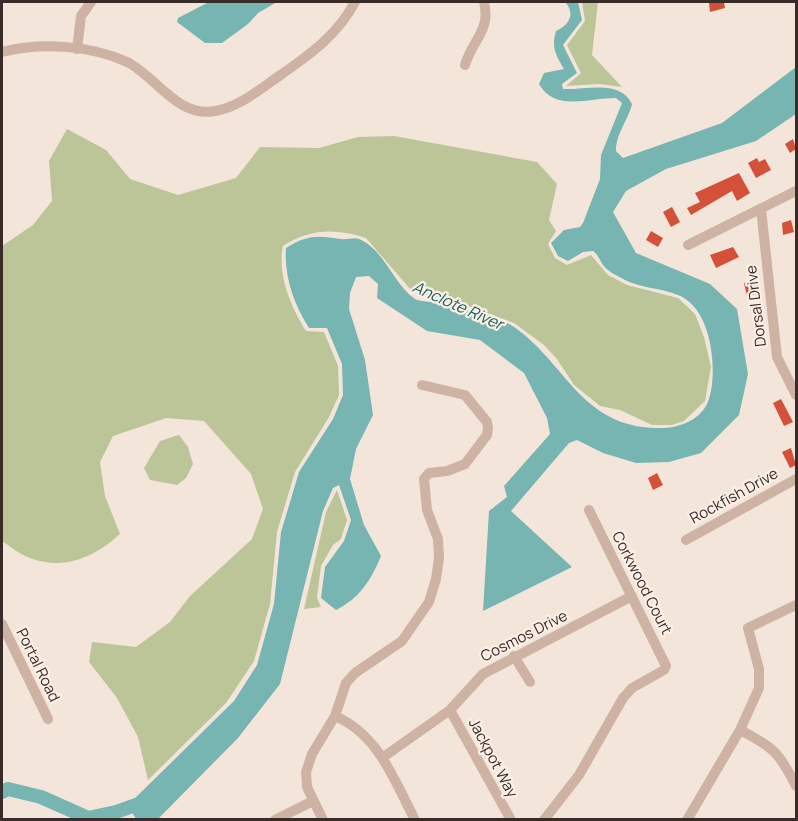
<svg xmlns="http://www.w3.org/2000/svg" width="798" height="821" viewBox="0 0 798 821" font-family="Manrope,sans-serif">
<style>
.green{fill:#bbc598}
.water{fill:#76b5b1}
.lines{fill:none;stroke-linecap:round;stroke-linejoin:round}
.river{stroke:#76b5b1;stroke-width:14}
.building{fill:#d35039}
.minor{stroke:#ceb3a5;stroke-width:10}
.labels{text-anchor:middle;stroke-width:4.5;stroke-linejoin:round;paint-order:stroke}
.street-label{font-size:15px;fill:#392b27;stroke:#fbf0e7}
.water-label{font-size:16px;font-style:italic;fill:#185f5d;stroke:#fbf0e7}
</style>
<rect width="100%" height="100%" fill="#f4e5da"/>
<path class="green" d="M582 2H598L592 55 622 87 600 84 566 86 581 73 567 45 585 21Z
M67 129 106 150 130 179 178 195 236 178 260 147 319 148 358 137 394 136 537 162 557 184 549 220 556 231 548 244 555 258 567 265 591 255 608 275 627 285 678 298 695 314 704 337 711 367 705 401 684 421 672 425H652L620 410 600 406 574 385 557 359 544 345 514 323 466 305 431 298 411 290 366 238C336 228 309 229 283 246 277 274 291 307 306 331L324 332 338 366 339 395 329 417 295 472 277 532 270 604 254 661 226 703 148 780 138 737 117 698 89 662 92 642 136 647 170 622 190 596 252 539 263 509 251 474 204 421 166 418 113 436 100 462 105 496 120 534C95 557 64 571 30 558 20 555 10 546 2 541V246L33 225 52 201 49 161Z
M179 435 188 447 193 464 186 478 177 485 150 480 144 468 160 441Z
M337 490 347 520 341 539 333 545 321 566 317 598 321 607 304 609 326 512Z"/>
<path class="water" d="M209 2H277L258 13 248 24 222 43H205L177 22 178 18Z
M565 2H578L582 20 563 45 577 73 562 84 563 89C586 90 620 79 632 104 628 121 616 133 616 151L623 158 722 123 796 67V114L756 141 666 169 626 191 613 212 636 253 710 284 737 309 748 374 739 415 701 453 669 462 636 463 603 453 577 440 569 443 511 511 572 567 483 611 489 511 507 497 504 486 550 434 547 418 524 373 480 340 427 331 377 298 378 284 369 276 356 277 350 293 349 309 365 360 373 415 356 449 350 479 364 525 381 556C371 580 360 598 336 610L321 598 325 567 344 541 351 520 339 485 333 488 323 511 280 684 238 738 158 819H136L128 805 234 701 257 665 274 604 281 532 299 472 333 419 343 395 342 364 327 328H309C294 304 284 277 286 248 306 235 318 235 341 239 347 240 354 237 359 239 385 250 393 284 415 299 420 302 430 301 437 303 459 308 494 314 514 327 566 363 581 427 657 428 677 429 702 421 709 399 718 370 712 308 678 295 661 288 641 288 625 280 618 276 608 272 603 265 599 259 599 256 593 251L583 252 568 261 558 256 551 243 564 230 580 227 583 223 600 179 601 155 622 103 616 98C588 98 555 112 539 84L544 73 564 69C556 55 551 48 556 31 569 25 576 14 565 2Z"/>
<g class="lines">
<path class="river" d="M2 792 8 789 41 797 88 818 116 812 147 801"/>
</g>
<path class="building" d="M724 2 725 8 710 12 709 3Z
M793 139 796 149 790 153 785 144Z
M757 158 759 162 765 159 771 170 756 178 748 163Z
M739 173 750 193 737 201 732 191 691 215 687 208 700 202 695 193Z
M672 207 680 222 671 227 663 212Z
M791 220 794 232 783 235 782 223Z
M651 231 663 238 658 247 646 240Z
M733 247 739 257 716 268 710 255Z
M758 280 760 293 747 296 744 283Z
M781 399 793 422 784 426 773 403Z
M791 448 796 465 790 468 782 452Z
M657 473 663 485 653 490 648 478Z"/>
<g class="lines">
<path class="minor" d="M77 49 81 16 91 2
M2 52C40 42 90 45 127 62 156 76 177 118 215 111 240 107 261 88 282 74 312 53 338 34 355 2
M465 65C473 39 491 30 484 2
M761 209 777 357 796 395
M688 245 796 191
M686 540 796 479
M2 624 48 719
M514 656 530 682
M450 710 511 820
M335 716C379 735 394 780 415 820
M740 730C773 747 779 752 796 786
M382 758 450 710 483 674 632 596
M275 820 313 801
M323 820 307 787 306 772 312 754 335 716 346 683 355 673 402 641 429 602 436 579 439 558 438 539 427 510 424 479 429 473 447 471 465 464 487 435 488 428 487 422 465 395 422 385
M544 820 579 775 623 698 632 688 664 670 666 666 589 510
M687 820 740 730 759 688V669L748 628 796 605"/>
</g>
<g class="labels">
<g class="street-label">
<text transform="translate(756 306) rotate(-97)" y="5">Dorsal Drive</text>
<text transform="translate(734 496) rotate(-29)" y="5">Rockfish Drive</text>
<text transform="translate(642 583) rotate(63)" y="5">Corkwood Court</text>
<text transform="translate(524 636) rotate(-27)" y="5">Cosmos Drive</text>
<text transform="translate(38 665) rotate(64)" y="5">Portal Road</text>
<text transform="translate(493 758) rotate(62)" y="5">Jackpot Way</text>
</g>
<g class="water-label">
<text transform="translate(458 305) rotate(24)" y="6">Anclote River</text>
</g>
</g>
<rect width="798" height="821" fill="none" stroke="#392b27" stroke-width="6"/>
</svg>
